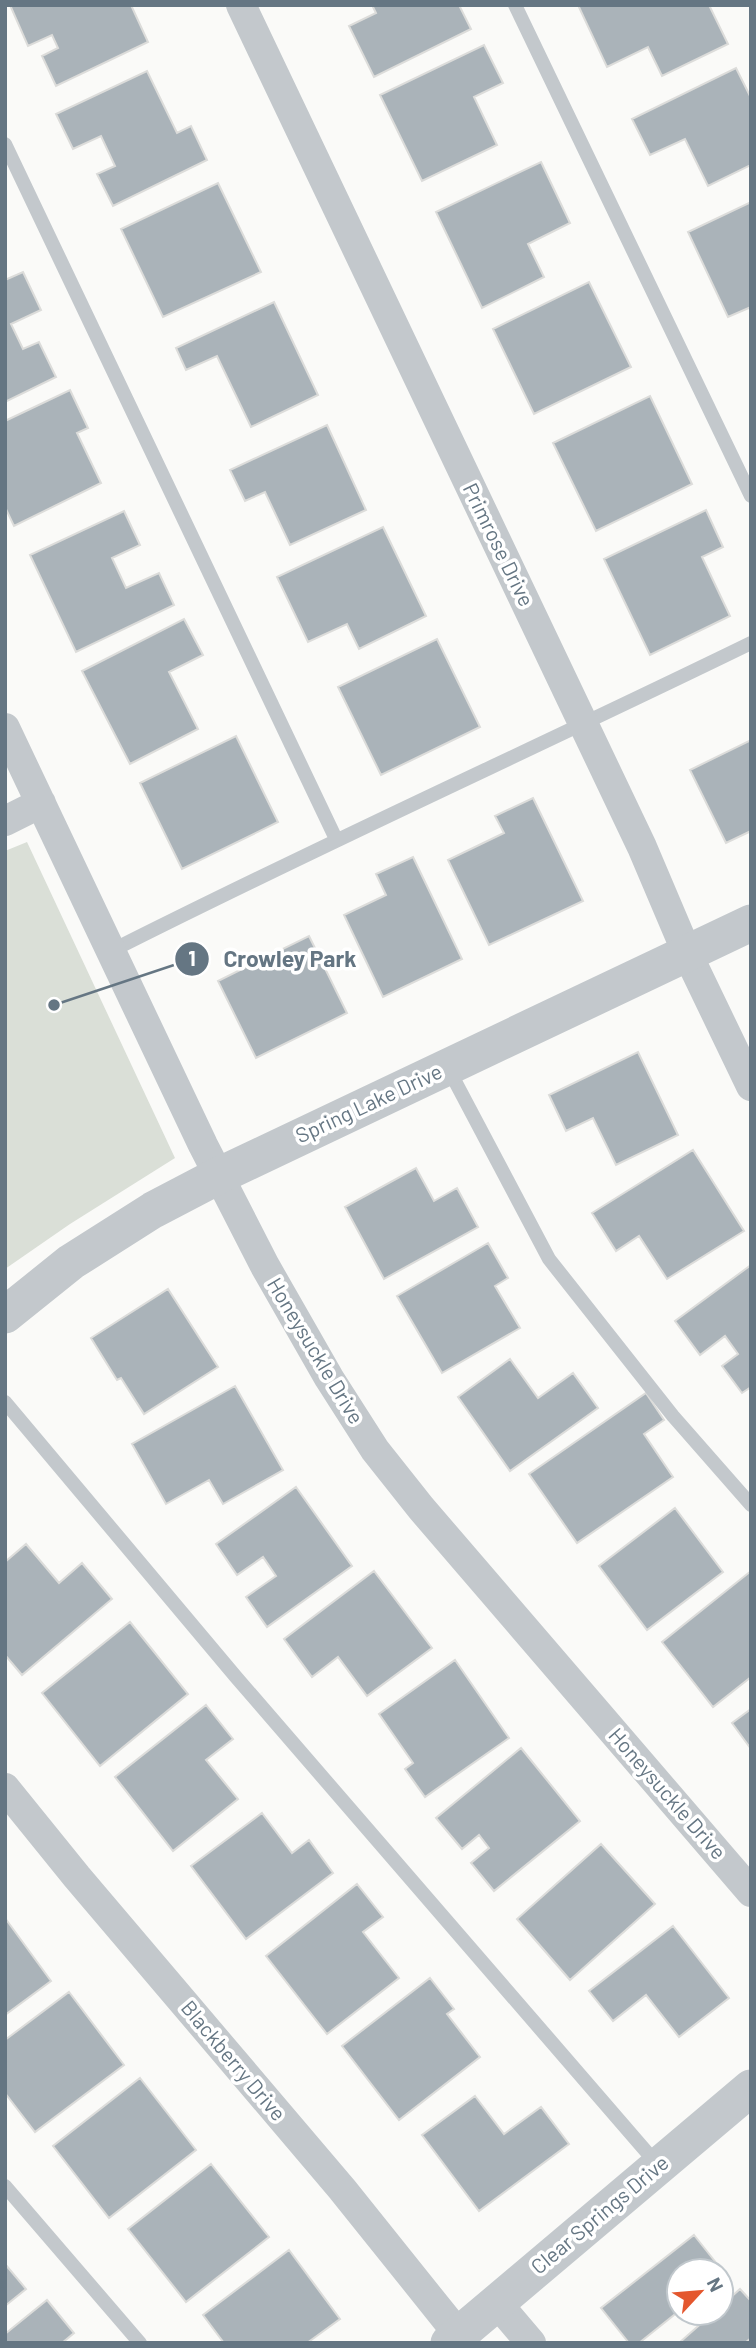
<svg xmlns="http://www.w3.org/2000/svg" width="756" height="2348" viewBox="0 0 756 2348" font-family="Barlow,sans-serif">
<style>
.green{fill:#dadfd7}
.building{fill:#aab3b9;stroke:#dcdcda;stroke-width:2}
.lines{fill:none;stroke-linecap:round;stroke-linejoin:round}
.service{stroke:#c3c8cc;stroke-width:14}
.minor{stroke:#c3c8cc;stroke-width:30}
.tertiary{stroke:#c3c8cc;stroke-width:37}
.labels{text-anchor:middle;stroke-width:7;stroke-linejoin:round;paint-order:stroke}
.street-label{font-size:21px;fill:#657683;stroke:#fff}
.leader{fill:none;stroke:#657683;stroke-width:2.5}
.callout-dot{fill:#657683;stroke:#fff;stroke-width:2.5}
.mark-label{font-size:21px;text-anchor:middle;font-weight:bold;fill:#fff}
.callout-label{font-size:23px;text-anchor:middle;font-weight:bold;fill:#657683;stroke:#fff;stroke-width:7;stroke-linejoin:round;paint-order:stroke}
</style>
<rect width="100%" height="100%" fill="#fafaf8"/>
<path class="green" d="M27 842 175 1158 70 1224 5 1269V851Z"/>
<path class="building" d="M10 5H131L148 42 56 86 42 56 58 48 52 35 28 46Z
M372 5H459L471 29 374 77 349 26 376 13Z
M578 5H709L728 44 662 76 648 47 607 67Z
M484 45 503 83 474 97 497 145 422 181 380 95Z
M736 68 751 98V165L708 186 685 139 650 155 632 119Z
M147 71 177 133 191 126 207 160 113 206 97 174 115 166 101 136 73 149 56 114Z
M541 162 570 223 528 244 544 277 482 308 436 212Z
M218 183 261 272 163 317 121 229Z
M751 202V307L728 317 688 232Z
M23 272 41 310 11 324 23 349 39 342 56 377 5 402V280Z
M589 282 631 367 534 414 493 329Z
M274 302 318 395 251 427 217 356 186 370 176 348Z
M70 390 88 428 77 433 101 483 14 526 5 507V421Z
M650 396 692 484 596 531 553 443Z
M327 425 366 510 290 545 265 492 245 501 230 470Z
M706 510 723 547 702 557 730 616 650 655 604 559Z
M124 511 140 545 112 558 126 588 159 573 174 605 76 652 30 555Z
M383 527 426 616 359 649 347 624 308 642 277 577Z
M184 619 203 655 169 672 198 729 130 764 82 671Z
M437 639 480 727 381 775 338 687Z
M236 736 278 822 182 869 140 783Z
M751 740V831L726 843 690 770Z
M533 798 583 901 489 945 448 860 504 833 495 816Z
M413 857 462 959 383 997 344 915 386 895 376 874Z
M309 936 347 1013 256 1058 218 981Z
M638 1052 678 1135 616 1165 593 1118 566 1131 549 1095Z
M693 1150 744 1231 667 1279 639 1236 616 1251 592 1213Z
M416 1168 434 1201 457 1188 478 1227 384 1279 345 1207Z
M488 1243 508 1278 495 1286 520 1328 442 1373 397 1296Z
M751 1265V1387L742 1393 722 1366 738 1354 725 1336 700 1355 675 1321Z
M168 1289 218 1367 144 1414 121 1378 117 1380 91 1338Z
M510 1359 538 1398 573 1373 598 1408 510 1471 458 1397Z
M235 1386 283 1470 223 1504 209 1480 166 1504 132 1444Z
M646 1393 664 1420 644 1434 673 1477 577 1543 529 1474Z
M296 1487 352 1566 267 1627 246 1597 276 1576 263 1557 237 1575 216 1544Z
M675 1508 723 1572 647 1630 599 1566Z
M26 1544 59 1583 82 1563 112 1599 22 1675 5 1655V1562Z
M374 1571 432 1648 367 1696 338 1657 312 1677 284 1639Z
M751 1571V1677L713 1707 662 1642Z
M130 1622 188 1694 100 1766 42 1693Z
M455 1660 509 1738 425 1797 405 1769 413 1763 379 1714Z
M206 1705 233 1739 206 1760 238 1799 173 1851 115 1777Z
M751 1709V1749L732 1723Z
M521 1748 580 1821 494 1891 471 1863 489 1848 479 1835 462 1849 436 1818Z
M262 1813 292 1853 309 1840 333 1873 246 1939 191 1866Z
M601 1844 655 1904 570 1980 517 1919Z
M357 1884 383 1917 363 1932 399 1978 327 2034 266 1956Z
M5 1918 51 1981 5 2015Z
M673 1926 729 1998 679 2037 646 1995 613 2021 589 1991Z
M430 1978 454 2009 447 2014 480 2057 399 2120 342 2046Z
M69 1992 124 2065 35 2132 5 2093V2040Z
M140 2078 196 2150 109 2218 53 2146Z
M475 2096 504 2134 541 2107 569 2144 479 2211 422 2135Z
M211 2164 269 2237 186 2302 128 2229Z
M694 2235 725 2274 721 2277V2271H679V2311L639 2343H629L601 2308Z
M289 2250 340 2319 307 2343H224L203 2315Z
M5 2264 26 2289 5 2306Z
M740 2289 751 2301V2338L745 2343H679L713 2313H721V2306Z
M47 2300 74 2333 62 2343H5V2334Z"/>
<g class="lines">
<path class="service" d="M515 5 751 496
M5 144 336 839
M111 951C322 844 538 747 751 643
M448 1068 549 1259 673 1416 751 1505
M5 1402 236 1677 657 2164
M5 2186 140 2343"/>
<path class="minor" d="M241 5 642 847 687 953 751 1086
M5 728 203 1145 265 1266 329 1378 375 1450 421 1508 751 1892
M5 821 41 803
M5 1788 77 1877 342 2189 459 2335
M497 2303 531 2343"/>
<path class="tertiary" d="M5 1315 71 1262 153 1210 218 1176 751 923
M449 2343 751 2088"/>
</g>
<g class="labels">
<g class="street-label">
<text transform="translate(498 545) rotate(64)" y="7">Primrose Drive</text>
<text transform="translate(369 1104) rotate(-25)" y="7">Spring Lake Drive</text>
<text transform="translate(315 1351) rotate(59)" y="7">Honeysuckle Drive</text>
<text transform="translate(667 1794) rotate(49)" y="7">Honeysuckle Drive</text>
<text transform="translate(233 2061) rotate(50)" y="7">Blackberry Drive</text>
<text transform="translate(600 2215) rotate(-40)" y="7">Clear Springs Drive</text>
</g>
</g>
<path class="leader" d="M54 1005L192 959"/>
<g class="callout-dot">
<circle cx="54" cy="1005" r="7"/>
<circle cx="192" cy="959" r="18"/>
</g>
<g class="mark-label">
<text x="192" y="966">1</text>
</g>
<g class="callout-label">
<text x="290" y="967">Crowley Park</text>
</g>
<rect width="756" height="2348" fill="none" stroke="#657683" stroke-width="14"/>
<g transform="translate(700 2292) rotate(64)"><circle r="33" fill="#ffffff" stroke="#c1c8cd" stroke-width="2"/>
<path d="M0-5L12 26L0 18L-12 26Z" fill="#e4572e"/>
<text y="-10" font-size="19" font-weight="bold" text-anchor="middle" fill="#657683">N</text>
</g>
</svg>
